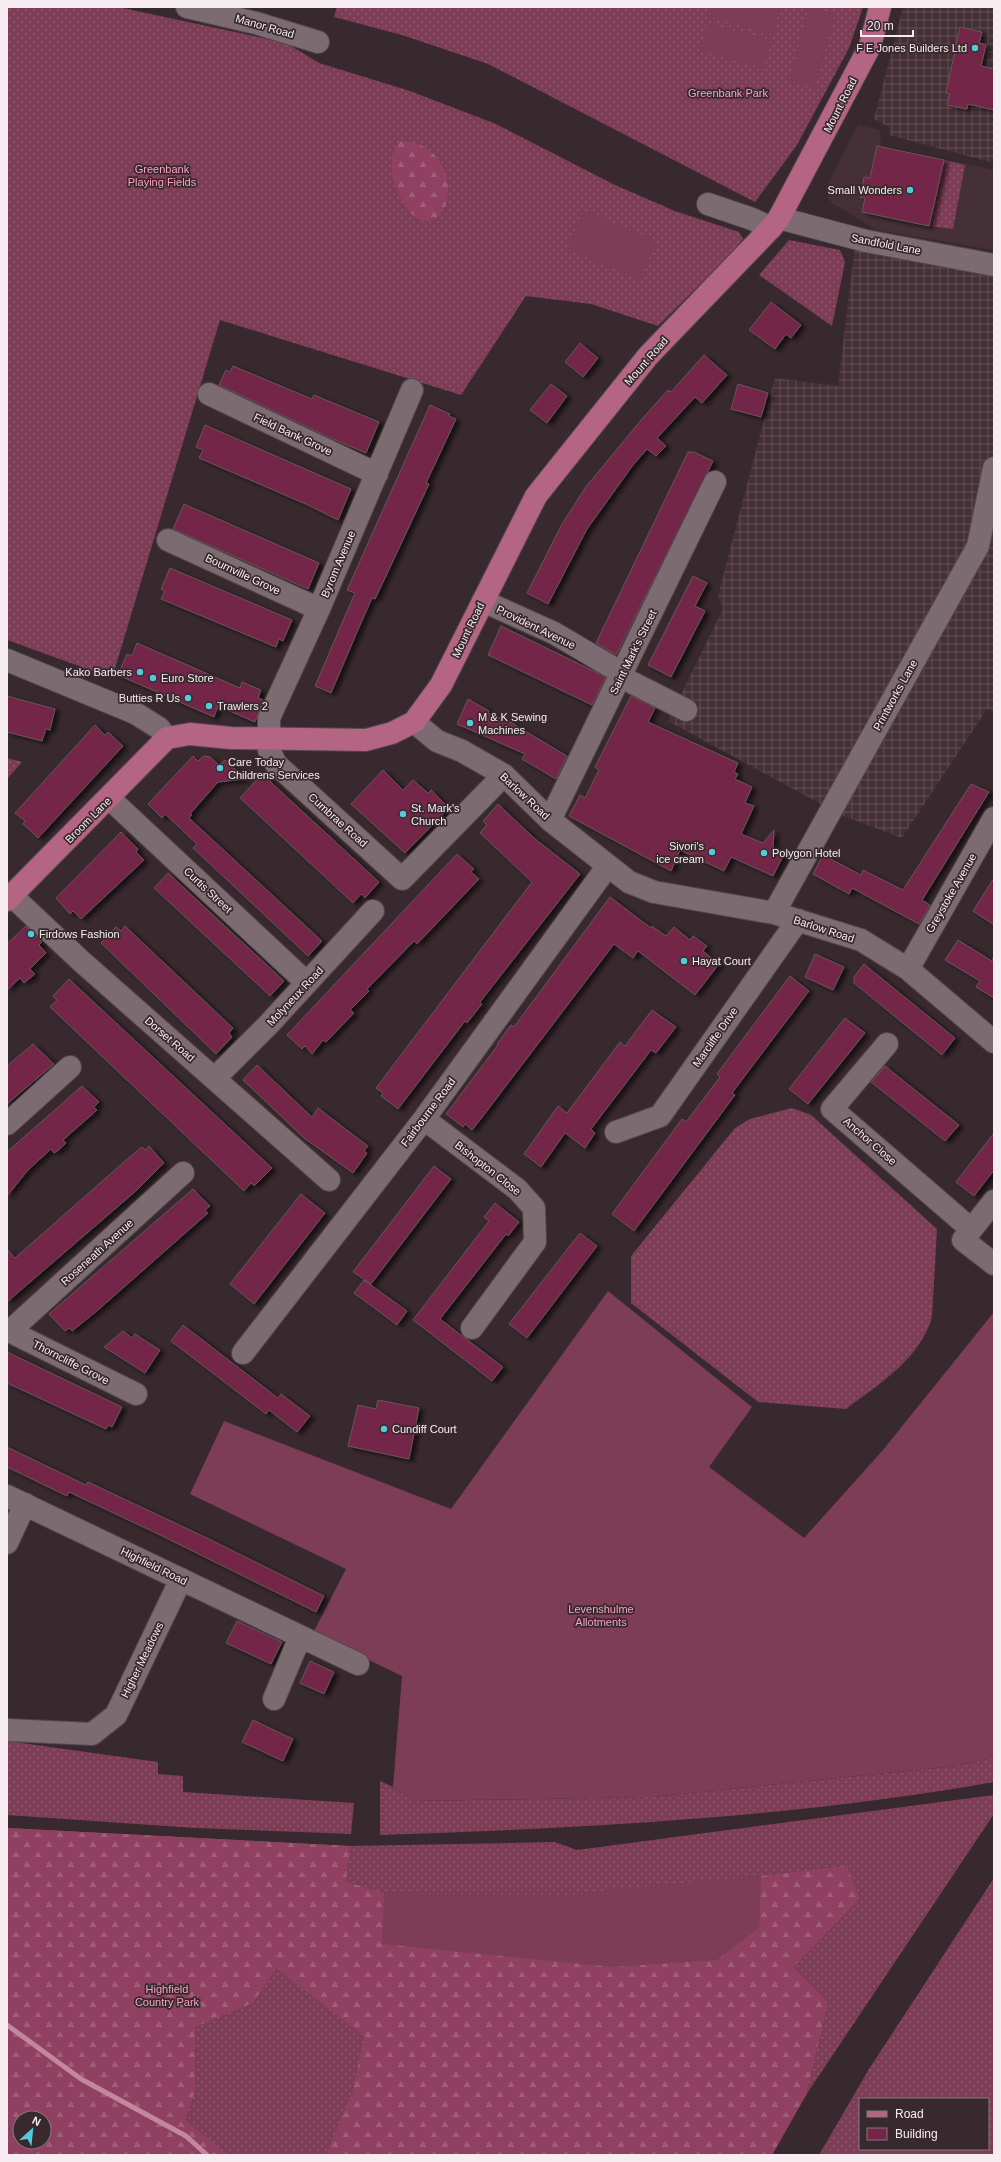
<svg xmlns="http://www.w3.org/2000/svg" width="1001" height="2162" viewBox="0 0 1001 2162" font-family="Arial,sans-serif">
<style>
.built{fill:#463038}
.industrial{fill:url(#industrial-grid)}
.grass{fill:url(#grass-dots);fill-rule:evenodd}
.forest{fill:url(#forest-firs);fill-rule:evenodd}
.garden{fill:#7d3d56}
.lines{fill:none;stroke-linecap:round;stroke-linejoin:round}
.stream{stroke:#c2869d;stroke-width:5}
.building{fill:#732647;stroke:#66565b;filter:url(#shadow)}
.minor-casing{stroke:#53474a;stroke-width:24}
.major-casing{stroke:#53474a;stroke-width:24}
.minor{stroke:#7c6b70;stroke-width:22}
.major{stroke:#b46584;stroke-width:22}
.poi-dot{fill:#53cbda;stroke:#38292e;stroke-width:1.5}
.labels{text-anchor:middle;stroke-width:3.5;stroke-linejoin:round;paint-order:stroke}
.street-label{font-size:11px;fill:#f7edf0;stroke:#38292e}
.poi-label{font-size:11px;fill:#f7edf0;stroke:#38292e;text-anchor:start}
.park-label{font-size:11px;fill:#fba0c0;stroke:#38292e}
</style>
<defs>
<pattern id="industrial-grid" width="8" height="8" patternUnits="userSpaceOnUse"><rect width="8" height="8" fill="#463038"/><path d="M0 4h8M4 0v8" fill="none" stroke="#614e55"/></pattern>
<pattern id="grass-dots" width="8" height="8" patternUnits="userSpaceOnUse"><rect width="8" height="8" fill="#7d3d56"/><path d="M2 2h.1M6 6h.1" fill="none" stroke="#90596f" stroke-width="1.8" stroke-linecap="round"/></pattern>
<pattern id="forest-firs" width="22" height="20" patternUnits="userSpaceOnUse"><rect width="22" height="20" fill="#904161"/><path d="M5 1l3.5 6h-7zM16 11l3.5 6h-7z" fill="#a05d78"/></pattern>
<filter id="shadow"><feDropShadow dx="4.5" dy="2.5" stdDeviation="2" flood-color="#0009"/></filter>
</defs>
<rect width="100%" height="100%" fill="#38292e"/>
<path class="built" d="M858 125 880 130 881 147 994 170V250L877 230 832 203 828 198 827 187Z"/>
<path class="industrial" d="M903 7H994V163L889 135 890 128 874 119Z
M855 246 994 265V712L987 709 902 838 841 815 668 721 723 609 718 596 775 378 838 386Z"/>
<path class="grass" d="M7 7H118L286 43 319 63 410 91 496 124 615 185 675 211 739 232 743 239 731 254 658 326 591 304 526 296 461 395 220 320 112 678 7 640Z
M337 7H863L849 48 797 145 755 202 488 64 402 35 334 17Z
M944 160 965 165 953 229 930 226Z
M789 240 840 250 845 262 832 326 759 275Z
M7 758 22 762 7 779Z
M792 1108 811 1115 937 1229 932 1317C920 1359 879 1384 846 1409L758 1402 631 1303V1256L735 1128 750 1119Z
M7 1741 158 1762V1774L183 1776V1792L354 1803 351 1834 195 1828 7 1815Z
M994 1757V1782C791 1818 585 1828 380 1835V1781L393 1787 413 1801 651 1797 955 1766Z
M994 1795V1814L806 2095 772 2155H7V1828L350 1846 555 1842 577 1850ZM20 2118H44V2142H20Z
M994 1878V2155H819L869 2069ZM860 2099H988V2149H860Z"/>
<path class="forest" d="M400 141C414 141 428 146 437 158 470 202 421 260 395 184 390 170 390 152 400 141Z
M7 1828 350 1846 346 1882 384 1893 383 1944 759 1928 761 1876 847 1866 859 1899 793 1967 828 2002 806 2095 772 2155H326L353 2090 364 2036 276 1968 253 2003 195 2027V2092L185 2120 228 2155H7ZM20 2118H44V2142H20Z"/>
<path class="garden" d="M711 7H780L773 35 709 17Z
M809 7 835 14 815 88 789 81Z
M707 23 771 40 764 68 700 51Z
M583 210 657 241 640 280 567 249Z
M608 1291 752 1407 709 1467 804 1538 883 1450 994 1312V1757L955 1766 651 1797 413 1801 393 1787 402 1676 313 1633 346 1569 190 1494 224 1421 451 1509Z
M761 1876 759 1928 717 1960 613 1967 382 1944 384 1893 572 1895 617 1889Z"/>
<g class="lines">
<path class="stream" d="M7 2025 81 2079 186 2136 207 2155"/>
</g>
<path class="building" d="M960 27 982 32 979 43 986 45 981 66 994 69V110L968 104 967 109 947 105 950 94 946 93Z
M877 146 944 160 929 226 862 212 865 198 860 197 864 177 870 178Z
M771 302 801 325 791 338 786 334 775 349 749 330Z
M580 343 598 358 583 377 565 362Z
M704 355 727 375 702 403 695 397 657 438 666 446 656 456 647 449 633 465 587 529 548 604 527 593 561 526 585 488 642 419 668 390 671 392Z
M233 366 312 399 314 395 379 422 366 453 335 440 219 385 226 370 230 372Z
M551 384 567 396 547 423 530 410Z
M738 384 768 393 761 417 731 409Z
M430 405 450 414 449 416 456 419 426 483 429 484 385 578 375 599 372 598 357 632 331 693 315 686 355 593 347 590Z
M205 425 351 489 338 520 308 505 199 458 203 450 196 447Z
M688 452H694L713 461 616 655 596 643Z
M184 504 319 563 308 589 173 529Z
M170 568 292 620 283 641 279 639 276 647 161 599 165 591 161 589Z
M693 576 707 583 695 606 705 611 671 677 648 665Z
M501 626 606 677 592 705 488 655Z
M137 643 240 688 242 682 261 690 258 698 263 700 255 722 218 706 214 717 118 675 127 654 132 656Z
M7 696 55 709 50 730 46 729 42 741 7 732Z
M631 696 655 708 648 722 738 763 734 772 738 774 735 779 752 787 745 803 754 806 741 834 763 843 774 830 773 848 784 854 773 876 731 857 724 871 680 850 671 871 569 816 580 795 585 798 599 770 595 767Z
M468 699 489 711 488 713 510 722 567 756 556 779 522 759 525 754 457 724Z
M95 725 105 735 108 732 123 746 38 838 23 824 25 821 15 813Z
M193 756 198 761 204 756 210 757 219 765 225 760 246 779 218 782 190 814 192 815 189 818 322 941 308 956 193 848 197 844 165 814 162 818 148 804Z
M383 770 403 790 413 780 428 793 431 790 449 808 405 853 351 804Z
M262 774 379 882 365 898 361 894 353 903 240 798Z
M971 784 989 792 922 900 930 905 919 924 852 888 849 894 813 874 823 855 861 875 863 870 903 890Z
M498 804 534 838 580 874 480 1002 482 1004 467 1023 465 1021 398 1109 381 1096 383 1093 376 1088 532 882 480 833 487 825 483 821Z
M121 832 138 849 136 852 144 860 81 919 73 911 70 914 56 898Z
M457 854 474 869 471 872 479 879 417 944 414 941 367 989 369 991 350 1010 354 1013 326 1042 323 1040 312 1054 305 1046 302 1049 287 1035Z
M168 873 284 981 270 996 154 888Z
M994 878V925L973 911Z
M610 897 651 928 652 926 666 936 674 927 690 940 693 936 707 946 703 951 719 964 695 995 638 951 633 958 614 944 483 1116 472 1130 465 1124 463 1127 446 1114 498 1045 497 1044 511 1025 514 1027Z
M26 926 42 942 39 945 46 953 30 969 35 974 24 983 20 978 7 990V944Z
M125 926 233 1028 229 1033 232 1037 216 1054 101 943 116 927 121 931Z
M958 940 992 961 994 957V998L976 987 980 981 945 960Z
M815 954 844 967 833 990 805 977Z
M864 964 955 1038 942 1055 854 983V977Z
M790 976 809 991 744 1077 732 1093 735 1095 634 1231 612 1214 682 1119 686 1122 720 1077 717 1074Z
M69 979 272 1168 254 1186 251 1183 244 1191 50 1007 57 1000 53 996Z
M652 1010 676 1027 656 1053 651 1050 591 1129 595 1133 585 1148 565 1133 541 1167 524 1154 558 1106 567 1113 620 1042 625 1046Z
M845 1018 865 1033 808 1104 789 1089Z
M33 1044 54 1064 7 1104V1066Z
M257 1065 312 1117 318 1108 368 1146 364 1151 367 1153 353 1173 304 1138 243 1080Z
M885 1066 959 1125 945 1141 871 1082Z
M82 1086 99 1102 94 1107 97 1110 63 1140 66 1143 60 1149 54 1153 51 1149 28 1170 7 1196V1152Z
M994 1133V1170L974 1196 956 1182Z
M149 1146 164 1163 137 1190 7 1302V1249L15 1258 124 1162 142 1147 145 1150Z
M434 1166 451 1179 371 1284 353 1272Z
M193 1189 210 1206 205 1210 208 1213 98 1310 72 1331 69 1328 65 1331 49 1314Z
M301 1194 325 1213 254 1304 230 1284Z
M495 1203 519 1222 508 1236 506 1234 440 1319 503 1367 492 1381 413 1320 489 1221 484 1217Z
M580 1233 597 1246 527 1338 509 1324Z
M364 1280 407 1311 397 1325 354 1293Z
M183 1325 278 1398 281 1394 310 1416 297 1432 269 1410 266 1414 171 1341Z
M123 1331 132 1338 135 1334 160 1350 145 1373 104 1347Z
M7 1352 122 1407 112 1427 108 1425 106 1429 7 1383Z
M378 1400 419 1408 409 1459 348 1446 358 1405 376 1409Z
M7 1447 86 1485 88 1482 207 1538 324 1596 316 1612 156 1533 69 1492 67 1496 7 1467Z
M237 1621 282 1642 271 1664 226 1643Z
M310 1661 334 1672 324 1694 300 1683Z
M253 1720 293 1739 283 1761 242 1742Z"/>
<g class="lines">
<defs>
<path id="minor" d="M187 7 256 23 318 42
M708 204 752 219 771 228
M779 218 866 241 994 265
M412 390 319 609 269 718V750L276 764 402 879 504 775
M209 394 377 474
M168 540 319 609
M483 601 554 633 610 666
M7 660 135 713 159 728 167 738
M621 677 686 710
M414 722 437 741 462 751 504 775 550 820 629 882 654 892 774 913 861 940 908 969 994 1042
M109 798 307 983
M550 820 715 482
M12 896 81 961 329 1180
M774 913 978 546 994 468
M908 969 994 818
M887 1044 832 1109 971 1229
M215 1078 269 1024 373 911
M424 1119 517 1189 534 1208 535 1242 472 1328
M7 1124 70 1067
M616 1132 660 1116 798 920
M994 1201 963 1240 994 1264
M7 1330 136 1394
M10 1331 183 1173
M243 1353 424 1119 607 867
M7 1496 358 1664
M7 1543 25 1504
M274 1699 300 1637
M7 1730 92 1734 116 1715 181 1579"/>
<path id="major" d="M7 900 167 738 190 734 231 738 366 740 392 733 414 722 441 685 536 496 648 356 771 228 779 218 870 46 880 7"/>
</defs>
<use href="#minor" class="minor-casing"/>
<use href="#major" class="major-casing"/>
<use href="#minor" class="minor"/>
<use href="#major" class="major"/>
</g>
<g class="poi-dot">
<circle cx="975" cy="48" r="4"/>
<circle cx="910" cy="190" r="4"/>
<circle cx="140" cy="672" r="4"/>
<circle cx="153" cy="678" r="4"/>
<circle cx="188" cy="698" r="4"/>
<circle cx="209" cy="706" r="4"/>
<circle cx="470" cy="723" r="4"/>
<circle cx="220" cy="768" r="4"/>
<circle cx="403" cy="814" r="4"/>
<circle cx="712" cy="852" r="4"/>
<circle cx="764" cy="853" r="4"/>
<circle cx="31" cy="934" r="4"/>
<circle cx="684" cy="961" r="4"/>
<circle cx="384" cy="1429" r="4"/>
</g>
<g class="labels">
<g class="street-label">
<text transform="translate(265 26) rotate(16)" y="4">Manor Road</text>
<text transform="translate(840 105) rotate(-63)" y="4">Mount Road</text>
<text transform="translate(886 244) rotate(11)" y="4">Sandfold Lane</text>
<text transform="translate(646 361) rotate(-49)" y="4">Mount Road</text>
<text transform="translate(293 434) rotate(25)" y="4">Field Bank Grove</text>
<text transform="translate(338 564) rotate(-67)" y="4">Byrom Avenue</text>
<text transform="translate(243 574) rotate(25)" y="4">Bournville Grove</text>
<text transform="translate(536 627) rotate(26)" y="4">Provident Avenue</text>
<text transform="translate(468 630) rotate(-64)" y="4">Mount Road</text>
<text transform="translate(633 652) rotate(-64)" y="4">Saint Mark's Street</text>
<text transform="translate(895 695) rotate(-61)" y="4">Printworks Lane</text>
<text transform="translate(525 796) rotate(43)" y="4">Barlow Road</text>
<text transform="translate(88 820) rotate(-45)" y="4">Broom Lane</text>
<text transform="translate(338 820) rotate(42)" y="4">Cumbrae Road</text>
<text transform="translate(208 890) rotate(43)" y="4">Curtis Street</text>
<text transform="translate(951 893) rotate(-60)" y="4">Greystoke Avenue</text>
<text transform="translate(824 929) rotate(18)" y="4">Barlow Road</text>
<text transform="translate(295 996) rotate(-47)" y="4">Molyneux Road</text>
<text transform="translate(715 1037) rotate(-55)" y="4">Marcliffe Drive</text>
<text transform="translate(170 1039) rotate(41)" y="4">Dorset Road</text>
<text transform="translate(428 1112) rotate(-53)" y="4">Fairbourne Road</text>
<text transform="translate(870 1141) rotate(41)" y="4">Anchor Close</text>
<text transform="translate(488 1168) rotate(38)" y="4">Bishopton Close</text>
<text transform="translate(97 1252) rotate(-42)" y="4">Roseneath Avenue</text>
<text transform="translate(71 1362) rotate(27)" y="4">Thorncliffe Grove</text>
<text transform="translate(154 1566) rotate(26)" y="4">Highfield Road</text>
<text transform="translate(142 1660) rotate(-64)" y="4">Higher Meadows</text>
</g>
<g class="poi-label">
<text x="967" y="52" text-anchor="end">F E Jones Builders Ltd</text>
<text x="902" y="194" text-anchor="end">Small Wonders</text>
<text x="132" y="676" text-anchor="end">Kako Barbers</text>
<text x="161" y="682">Euro Store</text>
<text x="180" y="702" text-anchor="end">Butties R Us</text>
<text x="217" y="710">Trawlers 2</text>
<text x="478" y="721">M &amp; K Sewing<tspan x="478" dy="13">Machines</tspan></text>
<text x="228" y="766">Care Today<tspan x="228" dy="13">Childrens Services</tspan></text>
<text x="411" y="812">St. Mark's<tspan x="411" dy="13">Church</tspan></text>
<text x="704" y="850" text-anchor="end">Sivori's<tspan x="704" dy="13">ice cream</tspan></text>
<text x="772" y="857">Polygon Hotel</text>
<text x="39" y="938">Firdows Fashion</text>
<text x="692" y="965">Hayat Court</text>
<text x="392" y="1433">Cundiff Court</text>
</g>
<g class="park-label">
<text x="728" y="97">Greenbank Park</text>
<text x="162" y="173">Greenbank<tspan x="162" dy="13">Playing Fields</tspan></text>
<text x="601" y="1613">Levenshulme<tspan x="601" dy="13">Allotments</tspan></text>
<text x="167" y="1993">Highfield<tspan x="167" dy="13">Country Park</tspan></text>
</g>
</g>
<rect width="1001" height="2162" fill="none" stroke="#f7edf0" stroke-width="16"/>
<rect x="859" y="2098" width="130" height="52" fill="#38292e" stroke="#84777c"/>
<rect x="867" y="2111" width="20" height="6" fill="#b46584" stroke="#84777c"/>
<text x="895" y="2118" font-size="12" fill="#f7edf0">Road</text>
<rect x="867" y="2128" width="20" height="12" fill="#732647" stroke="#84777c"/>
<text x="895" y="2138" font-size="12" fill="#f7edf0">Building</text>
<g transform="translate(32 2130) rotate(27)"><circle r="19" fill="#38292e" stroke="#84777c"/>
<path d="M0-3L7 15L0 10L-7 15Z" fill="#53cbda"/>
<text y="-6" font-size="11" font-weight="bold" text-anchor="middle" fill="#f7edf0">N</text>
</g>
<path d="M861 30v6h52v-6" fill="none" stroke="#f7edf0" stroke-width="2"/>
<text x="867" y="30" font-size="12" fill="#f7edf0" stroke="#38292e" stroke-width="3" paint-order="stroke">20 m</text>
</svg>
